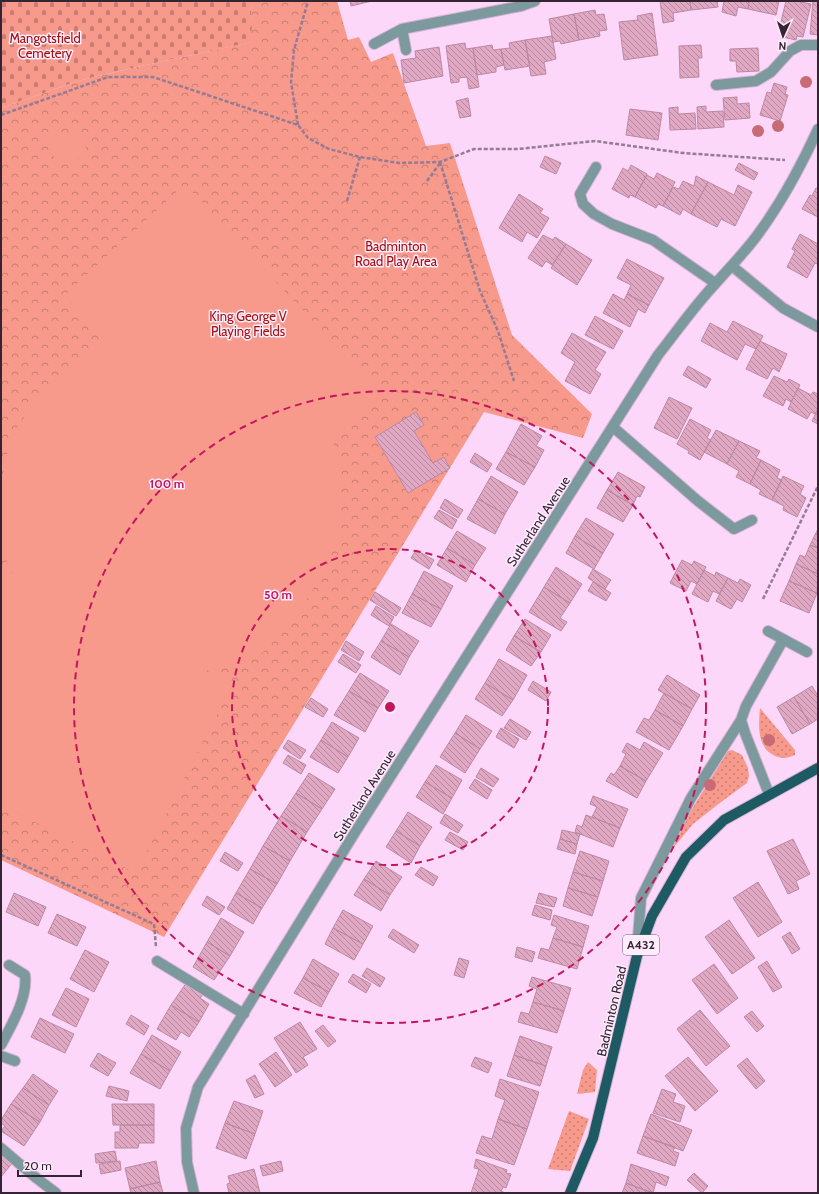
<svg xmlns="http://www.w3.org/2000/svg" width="819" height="1194" viewBox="0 0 819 1194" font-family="Cabin,sans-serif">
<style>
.grass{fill:url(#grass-dots)}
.cemetery{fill:url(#cemetery-stones)}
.park{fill:url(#park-crowns)}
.pitch{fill:#f7998b}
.building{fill:url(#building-back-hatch);stroke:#bd88a2}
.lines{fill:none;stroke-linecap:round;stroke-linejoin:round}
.minor-casing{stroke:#d4b3d2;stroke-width:12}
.major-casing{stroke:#d4b3d2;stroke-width:12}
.path{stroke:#957b94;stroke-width:2.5;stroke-dasharray:4 2;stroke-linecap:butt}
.minor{stroke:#7c999e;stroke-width:10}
.major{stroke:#1e5a63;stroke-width:10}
.tree{fill:#c96a77}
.ring{fill:none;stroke:#c2185b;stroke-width:2;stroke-dasharray:7 5}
.labels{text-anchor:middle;stroke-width:3;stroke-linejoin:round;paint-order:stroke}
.shield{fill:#feebfc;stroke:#716070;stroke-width:1}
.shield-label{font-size:12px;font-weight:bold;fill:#352434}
.park-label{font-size:13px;fill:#a0100c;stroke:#feebfc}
.street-label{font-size:13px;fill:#352434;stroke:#feebfc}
.centre{fill:#c2185b;stroke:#feebfc;stroke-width:2}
.ring-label{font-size:12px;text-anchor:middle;font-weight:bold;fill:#c2185b;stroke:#feebfc;stroke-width:3;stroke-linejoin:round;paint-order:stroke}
</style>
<defs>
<pattern id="grass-dots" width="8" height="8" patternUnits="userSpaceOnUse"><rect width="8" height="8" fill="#f7998b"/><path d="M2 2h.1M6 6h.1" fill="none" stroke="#c97d72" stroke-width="1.8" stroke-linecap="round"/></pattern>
<pattern id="cemetery-stones" width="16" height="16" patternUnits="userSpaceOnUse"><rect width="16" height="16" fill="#f7998b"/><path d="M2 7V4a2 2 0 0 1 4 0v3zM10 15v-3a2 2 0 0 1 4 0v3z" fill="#c97d72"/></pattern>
<pattern id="park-crowns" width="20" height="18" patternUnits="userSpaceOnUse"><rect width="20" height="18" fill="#f7998b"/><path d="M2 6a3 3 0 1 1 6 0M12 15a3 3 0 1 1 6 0" fill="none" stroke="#c97d72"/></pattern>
<pattern id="building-back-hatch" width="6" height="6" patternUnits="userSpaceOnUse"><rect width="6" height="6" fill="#e0a8c2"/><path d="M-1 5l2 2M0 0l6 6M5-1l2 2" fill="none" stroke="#b6899e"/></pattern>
</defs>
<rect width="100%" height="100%" fill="#fcd7f9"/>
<path class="grass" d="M760 708 795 750V755C792 756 787 758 783 758 757 754 758 728 760 708Z
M732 750 742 755 748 768 749 776 747 783 721 802 693 824 674 847V842L679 830 728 751Z
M588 1062 597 1070 595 1092 577 1094 583 1070Z
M569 1111 589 1119 570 1171 548 1169Z"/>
<path class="cemetery" d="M1 1H251L253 42 132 68 78 81 1 108Z"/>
<path class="park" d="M251 1H337L348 40 359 37 371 62 393 53 426 146 450 143 512 335 592 414 583 438 484 412 164 937 1 860V108L78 81 132 68 252 42Z"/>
<path class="pitch" d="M80 129 88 156 56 164 49 138Z
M185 184 381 395 332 441 337 450 340 483V535L322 574 294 621 261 654 224 667 205 671 232 685 136 873 1 805V568L13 574 3 555 1 541V484L10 439 41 391 86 355 108 342 65 295Z"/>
<path class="building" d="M350 1H372L351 6Z
M660 1H690L691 10 673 13 674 21 663 23Z
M690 1H717L718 7 691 10Z
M724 1H749L748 9 738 7 736 16 722 12Z
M749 1H779L776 15 748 9Z
M786 1H797L811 4 803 37 797 36 796 40 783 37 785 27 780 26Z
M813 1H818V35L810 34Z
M595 10 596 15 604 14 607 30 599 31 600 36 579 40 574 14Z
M652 13 658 55 624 60 619 22 638 20 637 16Z
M574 14 579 40 561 44 560 41 553 42 549 19Z
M552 36 556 59 544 62 546 74 531 76 525 40Z
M525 40 530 66 505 70 501 49 510 48 509 43Z
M465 43 466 49 473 48 479 87 469 89 467 77 459 78V82L451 83 446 46Z
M492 45 493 50 501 49 504 65 496 67V72L477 75 473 48Z
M701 45 702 58H698L699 77 680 78 679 46Z
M439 47 443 76 404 83 401 60 416 58 415 51Z
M758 48 759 71 737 72 736 61H730V49Z
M774 83 787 87 785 94 788 95 780 121 760 115 767 92 771 93Z
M737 97V104L749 103 750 118 725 120 723 98Z
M468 98 471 116 460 118 456 101Z
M706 106V112L723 111 724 127 698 129 697 107Z
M678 107V114L695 113 696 129 670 130 669 108Z
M630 109 662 113 658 140 626 135Z
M545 156 561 163 556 174 540 167Z
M739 163 758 173 754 180 735 170Z
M631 165 647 174 635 197 630 195 629 198 612 189 623 168 628 171Z
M657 173 675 182 663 206 658 204 656 208 635 197 647 175 654 179Z
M696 176 708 182 691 214 683 209 680 215 663 206 673 187 679 189 683 181 694 186Z
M708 182 734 195 738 185 752 192 735 226 721 219 717 227 691 214Z
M816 188 818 189V217L802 209 810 195 812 196Z
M519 194 543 209 540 213 549 218 537 238 527 232 522 242 499 228Z
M800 234 818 244V263L817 264 815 263 807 278 787 267 795 251 792 249Z
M543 235 553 240 555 237 566 244 552 265 546 261 542 267 528 258Z
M566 244 592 260 577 285 551 268Z
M627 259 664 278 649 305 627 294 631 285 617 278Z
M613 294 624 300 627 294 649 305 645 313 638 309 630 327 603 313Z
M595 316 623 331 613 349 585 335Z
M733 321 763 336 756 349 745 344 737 360 701 341 710 323 727 332Z
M572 333 606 352 595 370 601 374 590 394 565 381 575 362 561 353Z
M760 341 787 354 779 372 773 368 767 379 746 369Z
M688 366 711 379 706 388 683 375Z
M774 376 787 382 789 379 800 385 791 402 786 399 783 406 763 396Z
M798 388 811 395 813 392 818 394V409L815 414 811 412 807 419 788 409Z
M669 397 692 408 677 439 654 428Z
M818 409V424L812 421Z
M416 412 424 425 414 431 433 463 444 457 450 468 408 493 375 437Z
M690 419 711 430 707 438 711 440 700 460 688 453 689 451 677 444Z
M521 424 542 436 536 446 544 450 535 467 506 452Z
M716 430 739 441 727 464 704 452Z
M739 441 760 451 756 458 761 460 750 484 736 477 739 471 727 464Z
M506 452 535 467 524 485 496 469Z
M475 453 492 464 487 472 470 462Z
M761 460 780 470 777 478 782 480 772 500 759 494 761 490 750 484Z
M618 472 645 487 640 497 637 496 633 505 607 490Z
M491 476 518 492 505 514 478 499Z
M783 476 804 486 800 494 806 498 797 517 783 510 784 506 772 500Z
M607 490 633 505 623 522 597 508Z
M445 499 463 510 458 518 440 508Z
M478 499 505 514 495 534 467 519Z
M439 510 457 520 452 529 434 518Z
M586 518 614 534 603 553 575 536Z
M818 529V548L810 545Z
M457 531 486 548 475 565 447 548Z
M575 536 603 553 594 569 566 553Z
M810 545 818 548V574L796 564 800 555 805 557Z
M447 548 475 565 466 582 437 565Z
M416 550 434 560 429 569 411 558Z
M682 560 692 565 694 561 706 567 697 584 691 581 686 591 670 583Z
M796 564 818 574 817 593 789 581Z
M556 567 582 584 570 603 544 587Z
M593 569 611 580 605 589 588 578Z
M704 570 715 576 716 572 728 578 719 594 713 591 708 602 692 594Z
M424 571 453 586 441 609 412 594Z
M728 578 738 583 740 579 751 585 742 602 737 599 731 609 716 601Z
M789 581 817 593 809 613 780 601Z
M593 582 611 593 606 601 588 591Z
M544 587 570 603 560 618 567 622 561 631 529 612Z
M375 592 401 608 396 616 370 600Z
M412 594 441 609 431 627 402 613Z
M376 606 394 617 389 626 371 615Z
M525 619 551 635 541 652 514 636Z
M391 624 419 641 409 657 381 641Z
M514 636 541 652 531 666 506 650Z
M346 641 364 652 359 661 341 650Z
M381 641 409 657 400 675 371 657Z
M343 654 361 665 356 673 338 662Z
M499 659 527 675 513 700 485 683Z
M360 673 389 691 378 708 349 691Z
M667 675 700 695 692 709 658 690Z
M533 681 551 692 546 701 528 690Z
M485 683 513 700 502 716 475 699Z
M812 686 818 696V719L810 724 794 697Z
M349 691 378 708 365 732 334 715Z
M664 693 692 709 683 726 655 710Z
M794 697 810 724 792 734 777 707Z
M311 698 328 709 323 717 305 707Z
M655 710 683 726 669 750 636 732 644 718 649 720Z
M466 715 492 731 480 749 455 733Z
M510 719 531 732 526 740 504 728Z
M332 722 359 738 348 757 321 740Z
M501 728 519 739 514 748 496 737Z
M455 733 480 749 465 773 440 757Z
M288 740 306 750 300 759 283 748Z
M321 740 348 757 338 773 310 757Z
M644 742 663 753 646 781 620 766 626 754 622 752 627 743 640 750Z
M288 755 306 765 301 774 283 763Z
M436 765 462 780 452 798 425 782Z
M620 766 646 781 637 798 606 781 611 773 614 775Z
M481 768 499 779 493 787 476 777Z
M309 773 335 789 322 809 296 793Z
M475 779 492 790 487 799 469 788Z
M425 782 452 798 443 814 416 797Z
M296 793 322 809 307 832 281 816Z
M593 796 628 809 620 828 592 817 597 807 590 804Z
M408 812 432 827 420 846 396 831Z
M445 814 463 825 458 833 440 823Z
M586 815 620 828 613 847 575 832 577 825 582 827Z
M281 816 307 832 290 861 263 846Z
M562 830 580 834 577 844 560 839Z
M396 831 420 846 411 863 386 847Z
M450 832 468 842 463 850 445 840Z
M560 839 577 844 575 854 557 849Z
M793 839 810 874 796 881 799 889 788 894 767 851Z
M263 846 290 861 277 884 250 869Z
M580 851 609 861 603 881 573 872Z
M225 852 243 863 238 871 220 861Z
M376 861 402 877 390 895 364 879Z
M421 867 438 877 433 886 415 875Z
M250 869 277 884 262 908 236 893Z
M573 872 603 881 598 897 568 888Z
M364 879 390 895 381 911 354 895Z
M758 882 782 922 758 937 733 898Z
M568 888 598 897 592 916 563 906Z
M14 893 46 907 38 926 6 912Z
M236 893 262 908 253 924 227 909Z
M539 893 557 898 554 907 536 903Z
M207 896 225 907 219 915 202 905Z
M535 905 552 910 550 920 532 915Z
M343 910 373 926 363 944 333 928Z
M57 914 86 927 77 946 48 933Z
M554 915 589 926 583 947 553 938 557 927 551 925Z
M221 918 244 932 230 956 207 942Z
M729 920 755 958 732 974 705 937Z
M333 928 363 944 354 960 325 944Z
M393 929 419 945 414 953 388 937Z
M790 932 800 949 792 954 782 937Z
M553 938 583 947 577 969 538 958 541 948 549 950Z
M207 942 230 956 214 980 193 967Z
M517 947 535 952 532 962 515 957Z
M85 950 109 962 94 992 70 979Z
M459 958 469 961 464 978 454 975Z
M313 959 339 974 329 992 303 978Z
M767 961 782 987 773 992 758 967Z
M714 964 738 998 717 1014 692 980Z
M367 968 385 978 380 987 362 976Z
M353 974 371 984 366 993 348 982Z
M532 977 571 988 564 1011 533 1002 537 989 529 986Z
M303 978 329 992 321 1007 294 993Z
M187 982 204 993 200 998 209 1004 199 1022 171 1005Z
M66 988 89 999 76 1027 52 1015Z
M533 1002 564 1011 557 1033 518 1022 521 1012 529 1014Z
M171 1005 199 1022 189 1037 181 1032 176 1040 157 1029Z
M700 1010 730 1046 706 1066 677 1029Z
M752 1011 764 1026 757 1032 744 1017Z
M131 1015 149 1026 144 1035 126 1024Z
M40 1018 74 1034 65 1053 31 1037Z
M300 1022 317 1049 303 1057 308 1065 296 1073 274 1038Z
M323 1025 336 1041 328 1047 315 1031Z
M152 1035 181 1052 170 1071 141 1054Z
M520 1036 552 1047 546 1066 514 1055Z
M276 1052 292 1075 275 1087 259 1064Z
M98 1053 116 1063 108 1076 90 1066Z
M141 1054 170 1071 160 1089 130 1073Z
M514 1055 546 1066 540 1086 507 1076Z
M475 1057 492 1063 488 1073 471 1066Z
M688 1057 718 1091 695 1111 665 1076Z
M747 1058 765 1081 756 1089 737 1066Z
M33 1074 58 1091 49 1105 23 1088Z
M255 1075 264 1094 255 1098 246 1080Z
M500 1079 539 1092 527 1129 498 1119 505 1100 495 1096Z
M109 1086 129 1091 127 1101 106 1096Z
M23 1088 49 1105 40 1122 11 1104Z
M662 1089 676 1094 673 1102 685 1106 680 1122 653 1113Z
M234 1101 263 1111 255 1134 225 1123Z
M11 1104 40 1122 24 1146 1 1131 5 1126 1 1123V1120Z
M112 1104H154V1125H113Z
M651 1114 692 1130 683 1151 643 1136Z
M498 1119 527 1129 514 1165 476 1153 482 1136 492 1139Z
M225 1123 255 1134 246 1159 216 1148Z
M120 1125H154V1143H139L138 1148H115V1132H120Z
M643 1136 675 1147 673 1151 679 1153 675 1166 637 1153Z
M1 1151 13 1162 1 1177Z
M115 1151 117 1161 96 1163 95 1154Z
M476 1159 507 1170 506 1173 511 1174 506 1188 503 1187 501 1191 505 1193H471L479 1169 474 1168Z
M120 1161 121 1170 101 1174 99 1164Z
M156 1161 160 1182 130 1189 125 1168Z
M281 1161 283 1171 263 1176 260 1166Z
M631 1164 669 1177 666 1186 656 1182 653 1193 626 1183Z
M254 1169 260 1193H229L227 1184 230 1183 228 1176Z
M694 1173 708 1186 702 1193 687 1180Z
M160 1182 163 1193H131L130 1189Z
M626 1183 653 1193H622Z"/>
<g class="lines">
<defs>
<path id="minor" d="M402 29 406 50
M374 44 402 29 521 6 535 1
M716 85 756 81 771 72 790 51 801 45H818
M596 167 580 194 583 204 594 214 612 224 653 240 715 283
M732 266 783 308 818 327
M613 427 698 501 734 529 752 520
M768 631 807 652
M769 794 745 733 741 720 746 706 783 640
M637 951 641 898 691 798 741 720
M157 961 244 1014
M1 1045C11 1026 28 998 25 975L9 965
M1 1056 15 1061
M1 1148 35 1177 56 1193
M194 1193 187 1162 186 1128 198 1087 354 834 658 355C677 331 695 305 716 283 731 266 748 249 761 230 784 198 802 164 818 129"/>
<path id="major" d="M570 1193 593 1138 637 956 652 916 686 857 724 820 818 768"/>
</defs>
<use href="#minor" class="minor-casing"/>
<use href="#major" class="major-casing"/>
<path class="path" d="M1 115 108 77H153L298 125 308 138 329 149 360 157 399 163 440 162 474 149H518L595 141 683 153 785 160
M298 125 291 82 294 50 308 1
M440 162 480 291 498 331 514 381
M427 181 440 163
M347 201 360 157
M763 599 818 486
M1 855 154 924 156 947"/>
<use href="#minor" class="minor"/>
<use href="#major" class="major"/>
</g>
<g class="tree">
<circle cx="806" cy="82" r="6"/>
<circle cx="778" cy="126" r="6"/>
<circle cx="758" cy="131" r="6"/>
<circle cx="769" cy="740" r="6"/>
<circle cx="710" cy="785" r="6"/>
</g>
<g class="ring">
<circle cx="390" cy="707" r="158"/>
<circle cx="390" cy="707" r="316"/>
</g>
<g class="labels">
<rect class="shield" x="623" y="935" width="36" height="20" rx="3"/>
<g class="shield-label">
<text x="641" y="949">A432</text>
</g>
<g class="park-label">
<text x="45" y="43">Mangotsfield<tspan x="45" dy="15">Cemetery</tspan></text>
<text x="396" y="251">Badminton<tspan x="396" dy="15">Road Play Area</tspan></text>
<text x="248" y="321">King George V<tspan x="248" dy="15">Playing Fields</tspan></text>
</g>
<g class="street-label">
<text transform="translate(538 521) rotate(-57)" y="5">Sutherland Avenue</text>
<text transform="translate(364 795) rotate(-58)" y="5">Sutherland Avenue</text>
<text transform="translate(611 1011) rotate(-77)" y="5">Badminton Road</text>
</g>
</g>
<circle cx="390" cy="707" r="6" class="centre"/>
<g class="ring-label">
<text x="167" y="488">100 m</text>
<text x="278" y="599">50 m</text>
</g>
<rect width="819" height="1194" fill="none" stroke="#352434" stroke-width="4"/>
<g transform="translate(783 36) rotate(183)" stroke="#feebfc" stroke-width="3" paint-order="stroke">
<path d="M0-3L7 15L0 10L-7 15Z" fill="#352434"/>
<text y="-6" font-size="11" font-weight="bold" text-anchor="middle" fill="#352434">N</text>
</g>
<path d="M18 1170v6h63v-6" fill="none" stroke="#352434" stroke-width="2"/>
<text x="24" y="1170" font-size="12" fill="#352434" stroke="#feebfc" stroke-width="3" paint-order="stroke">20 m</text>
</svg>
